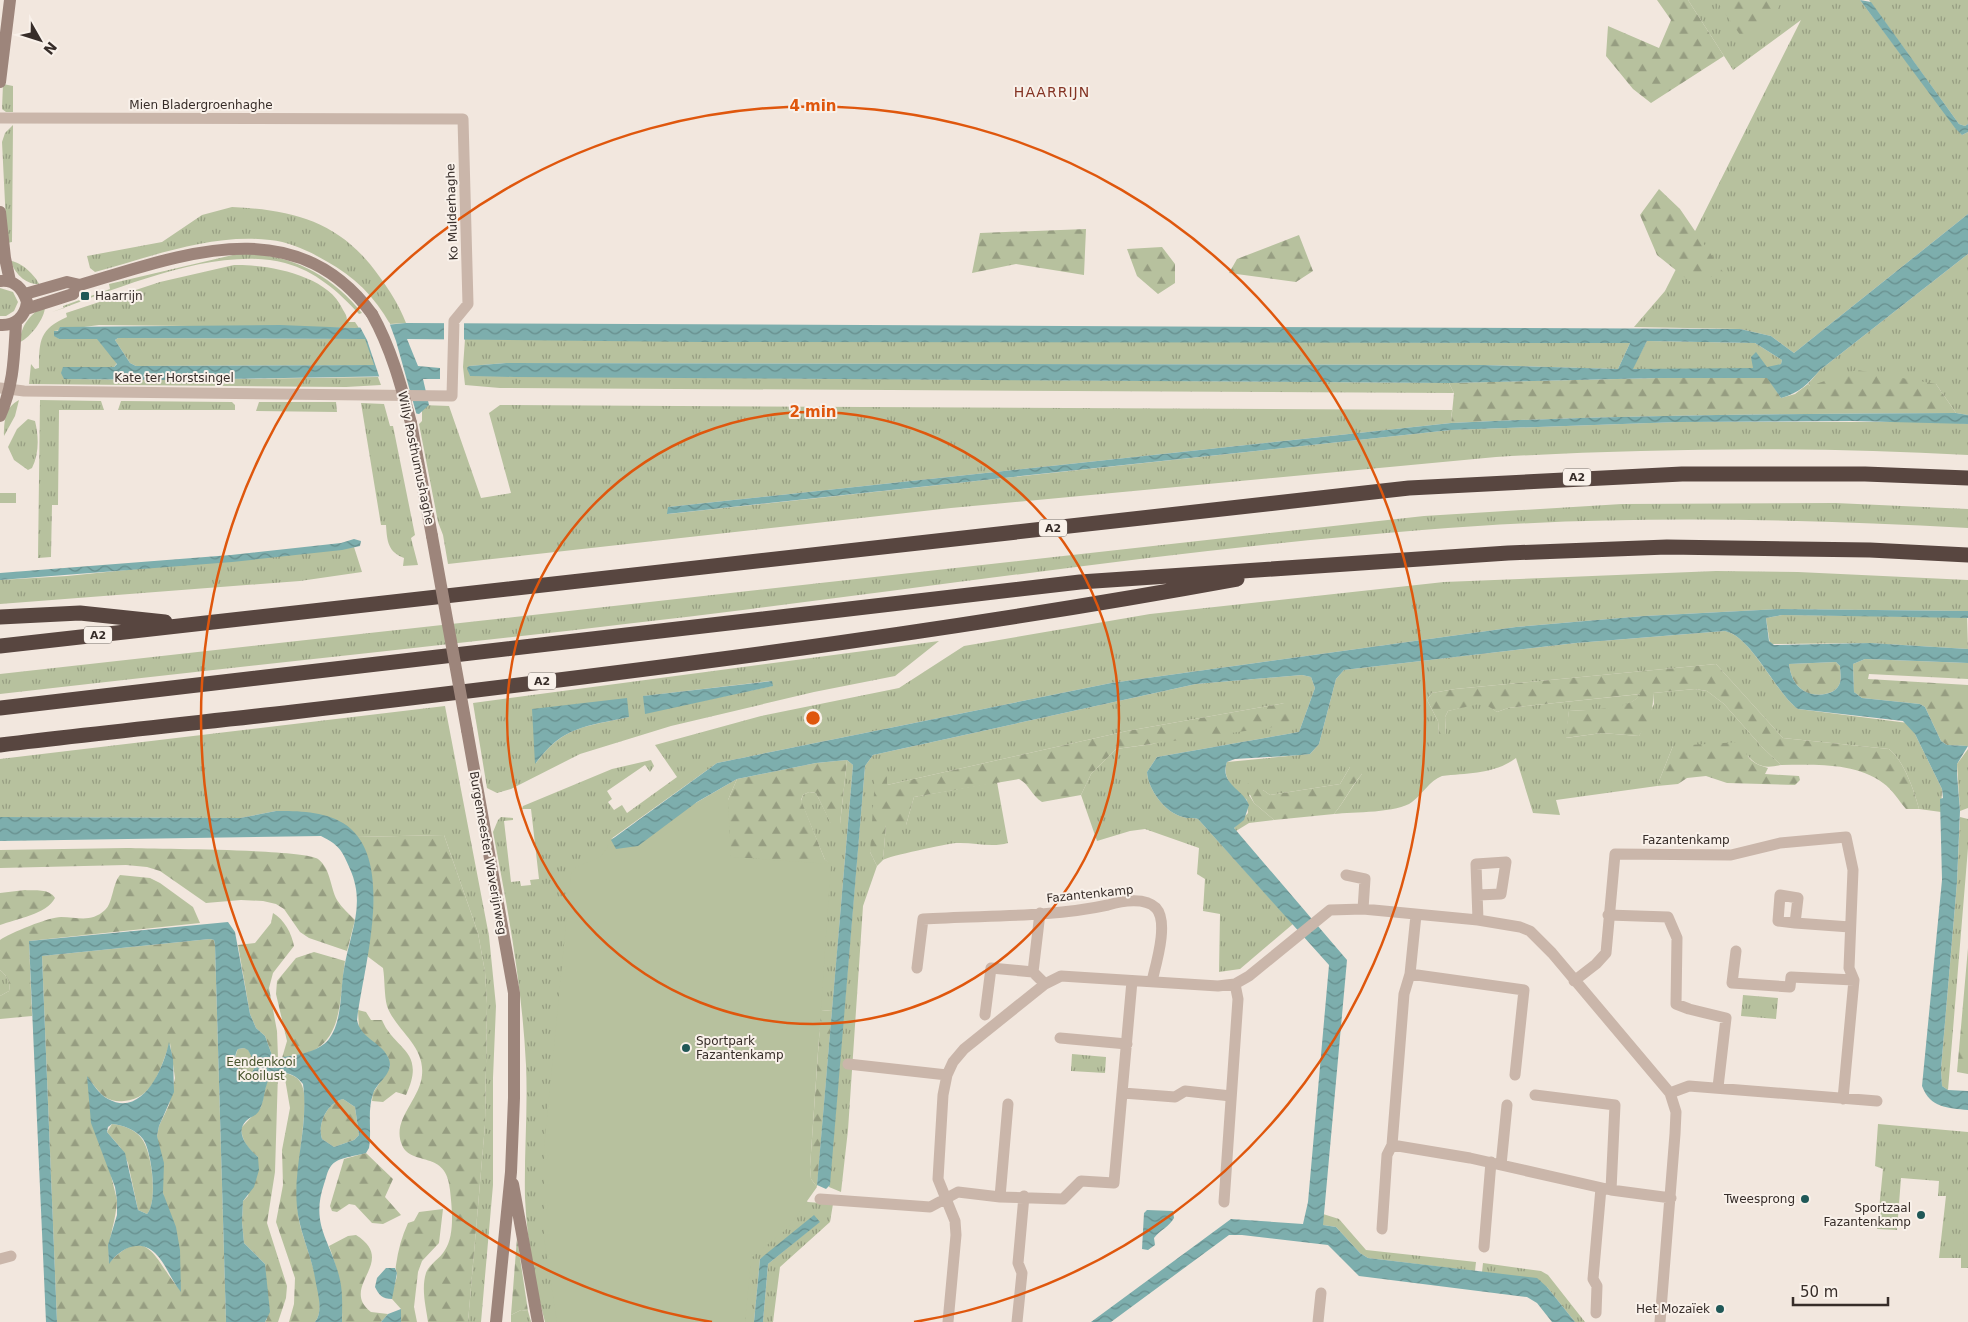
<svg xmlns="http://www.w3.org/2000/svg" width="1968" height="1322" viewBox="0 0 1968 1322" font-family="'DejaVu Sans',sans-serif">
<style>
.grass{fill:url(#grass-tufts);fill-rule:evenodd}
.forest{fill:url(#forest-firs);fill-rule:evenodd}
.pitch{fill:#b7c19e}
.water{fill:url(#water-waves);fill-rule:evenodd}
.pier{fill:#f2e7de}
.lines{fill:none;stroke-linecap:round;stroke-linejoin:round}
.street{stroke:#cab6aa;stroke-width:11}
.secondary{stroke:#9d857b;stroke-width:12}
.highway{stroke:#584640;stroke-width:15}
.secondary-bridge{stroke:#9d857b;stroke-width:12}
.ring{fill:none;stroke:#df570d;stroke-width:2.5}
.poi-dot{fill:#205857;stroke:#f9f1ea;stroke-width:2}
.labels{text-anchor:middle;stroke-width:4;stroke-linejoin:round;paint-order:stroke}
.shield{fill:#f9f1ea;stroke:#716863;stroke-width:1}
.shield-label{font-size:11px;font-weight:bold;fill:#372d29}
.street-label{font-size:12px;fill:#372d29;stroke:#f9f1ea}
.poi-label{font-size:12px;fill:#372d29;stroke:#f9f1ea;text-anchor:end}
.park-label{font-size:12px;fill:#49552e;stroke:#f9f1ea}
.neighbourhood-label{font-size:14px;letter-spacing:1px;fill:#843424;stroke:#f9f1ea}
.centre{fill:#df570d;stroke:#f9f1ea;stroke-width:2.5}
.ring-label{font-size:15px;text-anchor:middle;font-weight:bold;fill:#df570d;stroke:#f9f1ea;stroke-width:4;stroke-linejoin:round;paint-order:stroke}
</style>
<defs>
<pattern id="grass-tufts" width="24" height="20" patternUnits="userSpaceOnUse" patternTransform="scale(1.25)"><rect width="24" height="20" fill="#b7c19e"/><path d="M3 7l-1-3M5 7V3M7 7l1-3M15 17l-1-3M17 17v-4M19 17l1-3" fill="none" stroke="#969d81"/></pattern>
<pattern id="forest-firs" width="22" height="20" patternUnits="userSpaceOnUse" patternTransform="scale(1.25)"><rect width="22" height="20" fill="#b7c19e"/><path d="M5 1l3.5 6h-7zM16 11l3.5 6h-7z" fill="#969d81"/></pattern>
<pattern id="water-waves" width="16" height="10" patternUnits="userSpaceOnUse" patternTransform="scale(1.25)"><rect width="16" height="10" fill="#7daead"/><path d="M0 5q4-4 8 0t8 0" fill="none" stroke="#678e8d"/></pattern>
</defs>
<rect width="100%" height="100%" fill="#f2e7de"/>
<path class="grass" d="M1688 0H1860L1962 135 1968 132V214L1794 353 1771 336 1740 329 1634 327 1665 291 1801 20 1733 70Z
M1869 0H1968V124L1965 126 1959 124Z
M3 84 13 86V112H6L2 109Z
M13 125 12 242 7 243 2 142 5 133Z
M232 207C295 210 341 222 379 276 390 291 399 305 406 323L390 324C375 297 354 276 326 261 309 251 290 242 270 240 211 233 151 257 95 272L90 268 87 256 162 242 202 215Z
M237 254C288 252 331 274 362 313L359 314C338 291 315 271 285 263 216 245 117 289 52 312L64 308 63 306 110 289 109 284Z
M1968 254V415L1956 413 1936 384 1810 386 1808 384 1820 370Z
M11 261C21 262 35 275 39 284 26 285 14 273 11 261Z
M234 265C269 264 328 276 342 308 345 314 347 314 347 322H355L359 328 99 325 54 331V335L59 339 97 338 117 363 114 367 64 379 173 380 378 377 381 385 346 387 29 384 31 364 35 369 39 368C39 340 40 329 67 317L66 313 160 282Z
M0 288 13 292 18 302 14 311 6 316H0Z
M45 305C46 317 31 337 20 342 21 324 31 314 45 305Z
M118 338 366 339 375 365 136 366 130 363 115 340Z
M465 339 1630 343 1618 369 1483 365 506 363 469 366 470 376 1449 383 1454 393 500 388 465 385 463 367Z
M1647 341 1755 343 1782 360 1781 364 1773 367 1754 369H1632Z
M19 400 15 416 4 436C4 421 5 407 19 400Z
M40 400 101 401 104 410H59L58 505H52L51 557 38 558Z
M121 401 232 402 235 405V410H118Z
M259 402H336L337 412 256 411Z
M361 403 384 404 390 426H393L415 535 411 538 418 565 403 566 404 558C388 552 387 541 386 525H381Z
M422 405 449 406 481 498 511 493 489 413 500 405 1452 410 1451 423 668 507V514L1451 430 1678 422H1951L1968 424V455C1811 446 1653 448 1496 457L951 508 448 564 443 535 438 522 419 424 422 421Z
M28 419 35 421C39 437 39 454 32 468L28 470 14 460 8 447 17 429Z
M0 493H16V503H0Z
M1835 503 1968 509V528C1786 518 1603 515 1422 530 1197 548 974 581 751 609 501 640 250 665 0 694V674L1424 516 1622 504Z
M354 547 362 572 300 581 0 604V580L67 576Z
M1716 571 1798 572 1968 580V611L1781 609 1644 616 1516 627 1111 683 717 763 611 839 728 800 830 863 825 860 801 801 803 795 809 792 816 793 831 823 840 824 847 760 853 765 832 1011 822 1010 800 1197 808 1202 833 1204 830 1222 780 1267 773 1322H763L768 1264 819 1222 760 1259 754 1322H545C534 1281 527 1240 525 1198 524 1154 528 1109 526 1065 522 985 508 910 493 832L498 820 501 817 513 818V820L504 821 511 882 520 881 521 886 531 885 530 880 539 879 531 809H522L523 806 612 769 651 760 654 766 650 772 645 765 607 791 612 799 608 802 614 810 622 805 627 813 677 777 655 745 761 716 899 688 964 646 1150 614 1444 582Z
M1782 615 1967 617 1968 649 1870 643 1770 644 1766 618Z
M1725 631C1751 636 1775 692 1798 709L1908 723 1915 734 1942 789 1941 812 1919 809C1914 790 1904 761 1889 749L1783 738 1716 664 1455 689 1432 693 1427 700 1438 721 1439 735 1446 734 1445 717 1448 711 1483 702 1497 712 1508 708 1641 694C1627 713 1590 709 1569 711L1566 738 1602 733 1639 736 1654 704 1653 693 1695 689 1707 691 1724 704 1762 747 1781 765C1767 768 1758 768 1748 756L1673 746 1657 786 1556 800 1560 815 1533 813 1516 758C1495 774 1468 773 1442 776 1429 781 1423 794 1412 802 1398 813 1353 812 1334 814 1345 801 1351 787 1362 774L1350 767 1340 784 1270 795 1263 790 1249 795 1254 803 1274 820 1249 823 1236 831 1234 828 1248 813 1247 800C1235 790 1221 779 1227 762L1310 754 1319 744 1336 679 1344 670 1576 643Z
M939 641 895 676 814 692 671 726 580 754 511 789 497 793 487 788 473 703ZM771 681 772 686 645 713 644 696ZM533 709 629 717C586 727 564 725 536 763Z
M1302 675 1311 677 1315 688 1299 732 1157 757 1147 772C1148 789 1165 813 1183 817 1188 819 1193 817 1198 819L1293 924 1240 969 1219 972 1220 914 1203 911 1205 879 1197 874 1199 848 1145 829 1130 831 1097 841 1081 795 1091 774 1116 749 1153 744 1285 703 1127 731 887 785 870 852 877 866 863 906 848 1130 841 1192 829 1187 865 766 873 755 1196 684Z
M445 706 489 936 496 1006 493 1078V1185L481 1322H468L485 1125 487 1004 485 972 478 933 444 835 356 837 350 829 331 818 276 811 240 818 0 817V759Z
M1968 749V808L1960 811 1957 764Z
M997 782 1008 843C991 848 974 842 956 843 947 844 888 856 883 860L886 825H906L914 797Z
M1960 817 1968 819V848L1948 1090 1942 1086 1941 1069 1957 882Z
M0 970C7 976 11 982 9 991L0 996Z
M1743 995 1778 998 1776 1019 1741 1016Z
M1072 1054 1106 1057 1105 1073 1071 1071Z
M1878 1124 1968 1132V1268H1961V1258H1939L1946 1196H1938L1939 1181 1901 1178 1897 1230 1877 1229 1883 1169 1875 1166Z
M1323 1214 1339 1219 1366 1250 1476 1262 1475 1271 1368 1258 1360 1253 1336 1227 1323 1225Z
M1483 1263 1541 1271 1548 1275 1585 1322H1575L1547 1287 1482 1272Z
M521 1310 528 1311 531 1322H511V1315Z"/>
<path class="forest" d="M1657 0H1688L1724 56 1651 103 1633 89 1606 56 1608 26 1659 48 1671 20Z
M1716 0H1782L1773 19 1745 42Z
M1659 189 1680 209 1723 272 1693 284 1657 255 1640 215Z
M1086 229 1084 275 1016 264 972 273 980 233Z
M1299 235 1313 271 1296 282 1229 273 1237 259Z
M1162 247 1175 264V283L1158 294 1137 276 1127 249Z
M1857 370 1936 384 1956 413C1787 414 1619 415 1451 423L1454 393 1449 383 1659 378H1768L1781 398 1795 394 1808 384 1810 386Z
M1865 659 1968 663V679L1869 674 1868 679 1968 685V746L1947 745 1941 741 1925 707 1920 704 1862 698 1854 692 1853 664Z
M1836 662 1840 666C1840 672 1842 680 1839 685 1834 696 1813 697 1804 691 1794 685 1790 674 1789 664Z
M1716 664 1783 738 1889 749C1904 761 1914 790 1919 809H1906C1899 801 1892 789 1883 783 1855 762 1813 765 1781 765L1762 747 1724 704 1707 691 1695 689 1653 693C1654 710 1649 721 1639 736L1602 733 1565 738 1569 711C1587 709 1631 711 1640 694L1508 708 1497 712 1483 703 1448 711 1445 717 1446 735 1443 739 1439 735 1438 721 1427 700 1432 693 1455 689Z
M1285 703 1289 704 1297 717 1281 726 1116 749 1091 774 1081 795 1042 802C1032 796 1029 784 1019 779L914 797 906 825H886L883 860 877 866 870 852 875 778 887 775V785L1127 731Z
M1740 742C1748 758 1750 763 1768 768L1765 774 1799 776 1800 780 1795 785 1727 783 1706 776 1687 778 1678 784 1657 786 1673 746Z
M847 760 840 824H831L816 793 809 792 803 795 801 800 825 860 831 864 731 857 728 800 737 779 816 763Z
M1354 763 1361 767 1362 774C1351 786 1345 801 1334 814L1274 820 1254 803 1246 786 1250 781 1260 783 1263 790 1270 795 1340 784 1350 767Z
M444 835 478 933 485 972 487 1004 485 1125 468 1322H428C426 1307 421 1289 426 1273 429 1264 440 1259 445 1250 455 1235 452 1208 450 1190 447 1149 411 1167 402 1145 391 1120 420 1100 422 1075 425 1045 396 1031 387 1006 384 994 385 980 383 968L367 956C373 915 381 873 356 837Z
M127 848C155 849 304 849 318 859 331 869 330 887 337 900 342 908 349 914 355 920L347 951 309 938 300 932 284 909 276 904 263 901 241 900 206 903 160 871 147 867 126 865 0 868V850Z
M120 875 150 878 160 883 193 907 200 923 29 941 32 1016 0 1019V996L9 991C11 982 7 976 0 970V940C10 933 49 917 61 917 78 917 91 923 105 910 113 903 112 885 120 875Z
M25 890C35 891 49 888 55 898 47 914 16 919 0 925V893Z
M273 913C284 919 292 934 294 946L273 973 269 988 277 1031 278 1058H273L265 1036 256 1028 250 1014 238 945 255 943 271 923Z
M210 939 214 940 215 945 226 1322H57L42 956ZM170 1043 175 1078 169 1105 159 1126 157 1136 163 1193 181 1291C157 1266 149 1219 109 1263 107 1237 116 1224 117 1200L87 1077C93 1083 98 1092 105 1097 111 1101 118 1102 124 1101 155 1099 161 1065 170 1043Z
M1968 948V1074L1957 1072Z
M314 952 345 961C338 1008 345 1055 282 1058L287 1041 276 994 277 981 296 958Z
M358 1010 366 1012 371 1020H382C394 1050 427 1050 406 1095L396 1092 383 1102 372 1101 373 1093 390 1067 388 1057 359 1029Z
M821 1010 832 1011 817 1187 811 1179 810 1167Z
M244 1048 248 1049 256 1065 250 1076 245 1077C237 1070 233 1058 238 1049Z
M273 1073H278L275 1172 267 1223 287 1286 286 1298 278 1322H265L267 1319 265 1264 244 1243 242 1222 243 1201 248 1196 258 1157C248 1149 242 1141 241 1128L261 1107 267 1081Z
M284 1073C300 1076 303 1083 305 1099 304 1136 292 1192 300 1225 305 1246 330 1304 315 1322H289L294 1304 295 1278 276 1222 283 1185 282 1150 290 1108Z
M343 1099 355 1107 359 1135 354 1140 334 1147 322 1139C317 1124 327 1103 343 1099Z
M112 1124C123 1125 136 1130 142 1139 152 1152 158 1202 147 1214L138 1210 128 1163 120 1147 107 1132Z
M366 1153 393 1179 385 1197 401 1215 383 1224 372 1223 355 1205 349 1204 337 1212 332 1211 330 1206 344 1159Z
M443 1209 439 1243 422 1261 418 1272 414 1307 417 1322H401V1309L392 1299C392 1291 395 1284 397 1276 397 1272 395 1269 396 1265 398 1250 402 1236 408 1223L414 1221 419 1212Z
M356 1235C399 1262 338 1286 371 1312L388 1314 381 1322H342C343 1297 338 1269 329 1246L348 1236Z
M517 1238 528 1311 521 1310 511 1315Z"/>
<path class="pitch" d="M737 779 728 800 731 857 831 864 810 1167 811 1179 817 1187 788 1228 751 1258 745 1322H557L544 1238V1148L571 874 576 867C597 858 600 862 611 840L616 849Z
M1966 1190H1968V1254H1960Z"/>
<path class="water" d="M1860 0 1871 2 1959 124 1965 126 1968 124V132L1962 135 1955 128Z
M1968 214V254L1820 370C1808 384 1799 393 1781 398L1767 378H1659L1449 383 514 377 470 376 467 368 469 366 506 363 1483 365 1618 369 1630 343 698 342 407 339 418 366 440 368V379H423L429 405 419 414 413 413 403 376 173 380 64 379 61 373 63 367H114L117 364 97 339H59L54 336V331H58L60 327 280 325 355 328 406 323 1740 329 1771 336 1794 353ZM118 338 365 339 374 365 136 366 130 363 115 340ZM1647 341 1755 343 1782 360 1781 364 1767 367 1756 352 1751 357 1753 368 1633 369Z
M1956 413 1968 415V424L1852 421 1679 422 1451 430 667 514 668 507 1451 423C1619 415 1787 414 1956 413Z
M354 539 361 541 360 546 342 550 232 562 0 580V573L231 555 341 543Z
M1781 609 1968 611V618L1782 615 1766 618 1769 641 1774 645 1870 643 1968 649V663L1865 659 1853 664 1854 692 1862 698 1920 704 1925 707 1941 741 1947 745 1968 746 1957 764V774L1960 811 1957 882 1941 1069 1942 1086 1948 1090 1968 1091V1110C1948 1108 1930 1108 1922 1086L1942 880 1940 799 1943 798 1942 789 1915 734 1903 721 1798 709C1775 692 1752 637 1725 631L1576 643 1344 670 1336 679 1319 744 1310 754 1301 755 1235 759 1227 762C1219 784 1243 789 1249 805L1244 820 1234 828 1347 960 1323 1225 1336 1227 1360 1253 1368 1258 1537 1278 1547 1287 1575 1322H1552L1537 1303 1527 1297 1359 1276 1328 1245 1242 1235H1229L1111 1322H1091L1231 1219 1303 1224 1308 1202 1329 965 1198 819C1193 817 1188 819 1183 817 1165 813 1148 789 1147 772L1157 757 1299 732 1315 688 1311 677 1302 675 1196 684 873 755 865 766 830 1185 826 1189 817 1185 853 765 847 760 816 763 737 779 697 802 638 846 616 849 611 840 717 763 1111 683 1516 627 1644 616ZM1836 662 1840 666C1840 672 1842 680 1839 685 1834 696 1814 697 1804 691 1794 685 1790 674 1789 664Z
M772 681 773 686 645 714 643 696Z
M627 698 629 717C585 727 564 725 535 764L532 709Z
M276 811C298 811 323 811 343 823 398 857 363 968 357 1020 361 1039 380 1041 388 1057 396 1073 377 1081 373 1094 367 1111 372 1131 369 1148L366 1153C357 1156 337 1157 331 1166 327 1171 326 1179 324 1184 310 1226 331 1240 340 1280 343 1293 342 1308 342 1322H315C324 1311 317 1291 315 1278 311 1254 299 1231 297 1207 293 1166 309 1126 303 1084 295 1074 286 1071 273 1073 263 1085 266 1097 260 1109 256 1117 251 1116 246 1121 234 1133 249 1149 258 1157L259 1170 254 1187 243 1201 242 1222 244 1243 265 1264 270 1312 265 1322H226L215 945 214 940 210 939 42 956 57 1322H46L29 941 228 922 235 932 250 1014 256 1028 265 1036 273 1058C289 1057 319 1053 329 1039 343 1020 340 990 344 969 350 932 366 905 350 869 342 850 339 845 321 836L0 841V817L240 818ZM244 1048 248 1050 256 1065 250 1076 245 1077C237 1070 232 1058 238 1049ZM343 1099 355 1107 359 1135 354 1140 334 1147 322 1139C317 1124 327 1103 343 1099Z
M169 1042 173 1059 174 1092 159 1126 157 1136 164 1163 163 1193 176 1227 180 1250 181 1292C171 1280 165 1262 155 1253 139 1237 118 1250 109 1264L108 1245 117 1215V1200L115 1187 91 1123 87 1076C93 1084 99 1094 108 1099 143 1118 164 1067 169 1042ZM112 1124C123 1125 136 1130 143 1139 152 1152 158 1202 147 1214L138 1210 125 1153 107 1132 108 1127Z
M1147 1210 1173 1211 1174 1218C1169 1227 1160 1230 1154 1238L1155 1245 1148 1250 1142 1249 1144 1213Z
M814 1215 820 1222 768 1264 763 1322H754L760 1259Z
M386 1268H395L397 1273 392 1299C382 1299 379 1295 375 1287L377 1278Z
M401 1309V1322H381L388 1314Z"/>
<path class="pier" d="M444 321 464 322V342H444Z
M389 322 396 341 417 416 413 415 401 378 380 379 367 340 359 325Z"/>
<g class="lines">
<path class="street" d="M0 118 463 119 468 304 454 321 452 396 24 391 0 388
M1346 875 1365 879 1363 909
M1478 895 1501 894 1506 862 1476 864 1478 920
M1040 913 1033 972 1045 984
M1608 915 1668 917 1677 938 1676 1004 1689 1009 1726 1018 1718 1087
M1795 923 1778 921 1780 895 1798 898 1795 923 1850 927
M1736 951 1732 983 1790 987 1791 977 1854 980
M917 968 923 919C984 915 1048 918 1108 905 1122 901 1145 897 1156 908 1169 922 1156 964 1152 981
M1410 974 1524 990 1515 1075
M1574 981 1596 964 1606 953 1615 854 1731 855 1780 843 1846 837 1853 870 1849 968 1854 980 1843 1099
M985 1015 991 968 1033 972
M1060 1038 1127 1044
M848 1064 947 1075
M1123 1093 1175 1097 1185 1091 1231 1096
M1670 1093 1689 1086 1877 1101
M1535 1095 1615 1105 1611 1190
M1392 1145 1470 1158 1611 1190 1671 1198
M1501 1165 1507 1105
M1000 1197 1008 1104
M820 1199 930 1207 958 1192 1000 1197 1063 1199 1081 1181 1114 1183 1132 981
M1224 1202 1238 999 1235 984
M1382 1229 1387 1155 1392 1145 1404 994 1410 974 1416 915
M1484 1247 1491 1162
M0 1259 11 1256
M1596 1313 1597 1286 1593 1279 1601 1188
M948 1322 956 1235 955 1221 938 1179 943 1095 947 1075 953 1062 964 1049 1045 984 1061 976 1218 986 1235 984 1249 976 1330 910 1363 909 1478 920 1520 927 1530 931 1552 953 1670 1093 1676 1112 1675 1134 1660 1322
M1017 1322 1022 1273 1018 1263 1024 1196
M1318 1322 1321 1293"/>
<path class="secondary" d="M0 82 10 0
M0 212 5 258 10 281
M0 281C14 279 23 289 27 302 25 317 15 326 0 325
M25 294 67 282 80 285C182 255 295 209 372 314
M26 309 73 294 80 285
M0 416C14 385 14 356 16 323
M411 423 432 536
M467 730 514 993V1098L511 1172 496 1322
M513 1184 538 1322"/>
<path class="highway" d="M0 617 80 613 165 622
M0 646 1409 488 1682 474H1865L1968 478
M0 708 1080 582 1508 553 1667 547 1870 550 1968 555
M0 745C98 733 195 723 293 712 609 675 925 636 1237 579"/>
<path class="secondary-bridge" d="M372 314C391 348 401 385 411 423
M432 536 467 730"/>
</g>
<g class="ring">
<circle cx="813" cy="718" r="306"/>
<path d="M712 1322A612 612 0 1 1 914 1322"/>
</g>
<g class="poi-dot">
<rect x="80" y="291" width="10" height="10" rx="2.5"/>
<circle cx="686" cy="1048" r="5"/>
<circle cx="1805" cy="1199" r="5"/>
<circle cx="1921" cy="1215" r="5"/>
<circle cx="1720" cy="1309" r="5"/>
</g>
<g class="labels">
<g class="shield">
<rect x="1563" y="468.5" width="28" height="17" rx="4"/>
<rect x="1039" y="519.5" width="28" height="17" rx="4"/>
<rect x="84" y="626.5" width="28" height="17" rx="4"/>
<rect x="528" y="672.5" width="28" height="17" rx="4"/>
</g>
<g class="shield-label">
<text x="1577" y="481">A2</text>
<text x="1053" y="532">A2</text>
<text x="98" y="639">A2</text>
<text x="542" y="685">A2</text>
</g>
<g class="street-label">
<text x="201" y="109">Mien Bladergroenhaghe</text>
<text transform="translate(452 212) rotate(-92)" y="4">Ko Mulderhaghe</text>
<text x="174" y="382">Kate ter Horstsingel</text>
<text transform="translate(416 458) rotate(78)" y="4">Willy Posthumushaghe</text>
<text x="1686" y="844">Fazantenkamp</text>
<text transform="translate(488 853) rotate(80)" y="4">Burgemeester Waverijnweg</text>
<text transform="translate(1090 894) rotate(-6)" y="4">Fazantenkamp</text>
</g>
<g class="poi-label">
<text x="95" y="300" text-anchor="start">Haarrijn</text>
<text x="696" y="1045" text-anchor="start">Sportpark<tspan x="696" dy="14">Fazantenkamp</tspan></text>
<text x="1795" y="1203">Tweesprong</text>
<text x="1911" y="1212">Sportzaal<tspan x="1911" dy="14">Fazantenkamp</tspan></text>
<text x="1710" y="1313">Het Mozaïek</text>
</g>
<g class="park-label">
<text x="261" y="1066">Eendenkooi<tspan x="261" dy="14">Kooilust</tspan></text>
</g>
<g class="neighbourhood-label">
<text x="1052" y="97">HAARRIJN</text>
</g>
</g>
<circle cx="813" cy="718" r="8" class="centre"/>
<g class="ring-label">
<text x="813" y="111">4 min</text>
<text x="813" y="417">2 min</text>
</g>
<g transform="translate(40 40) rotate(129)" stroke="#f9f1ea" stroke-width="4" paint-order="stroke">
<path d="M0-4L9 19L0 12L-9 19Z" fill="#372d29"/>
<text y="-8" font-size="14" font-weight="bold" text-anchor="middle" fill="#372d29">N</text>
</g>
<path d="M1793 1297v8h95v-8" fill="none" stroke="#372d29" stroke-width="2.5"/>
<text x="1800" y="1297" font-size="15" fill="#372d29" stroke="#f9f1ea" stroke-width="4" paint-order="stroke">50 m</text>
</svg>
